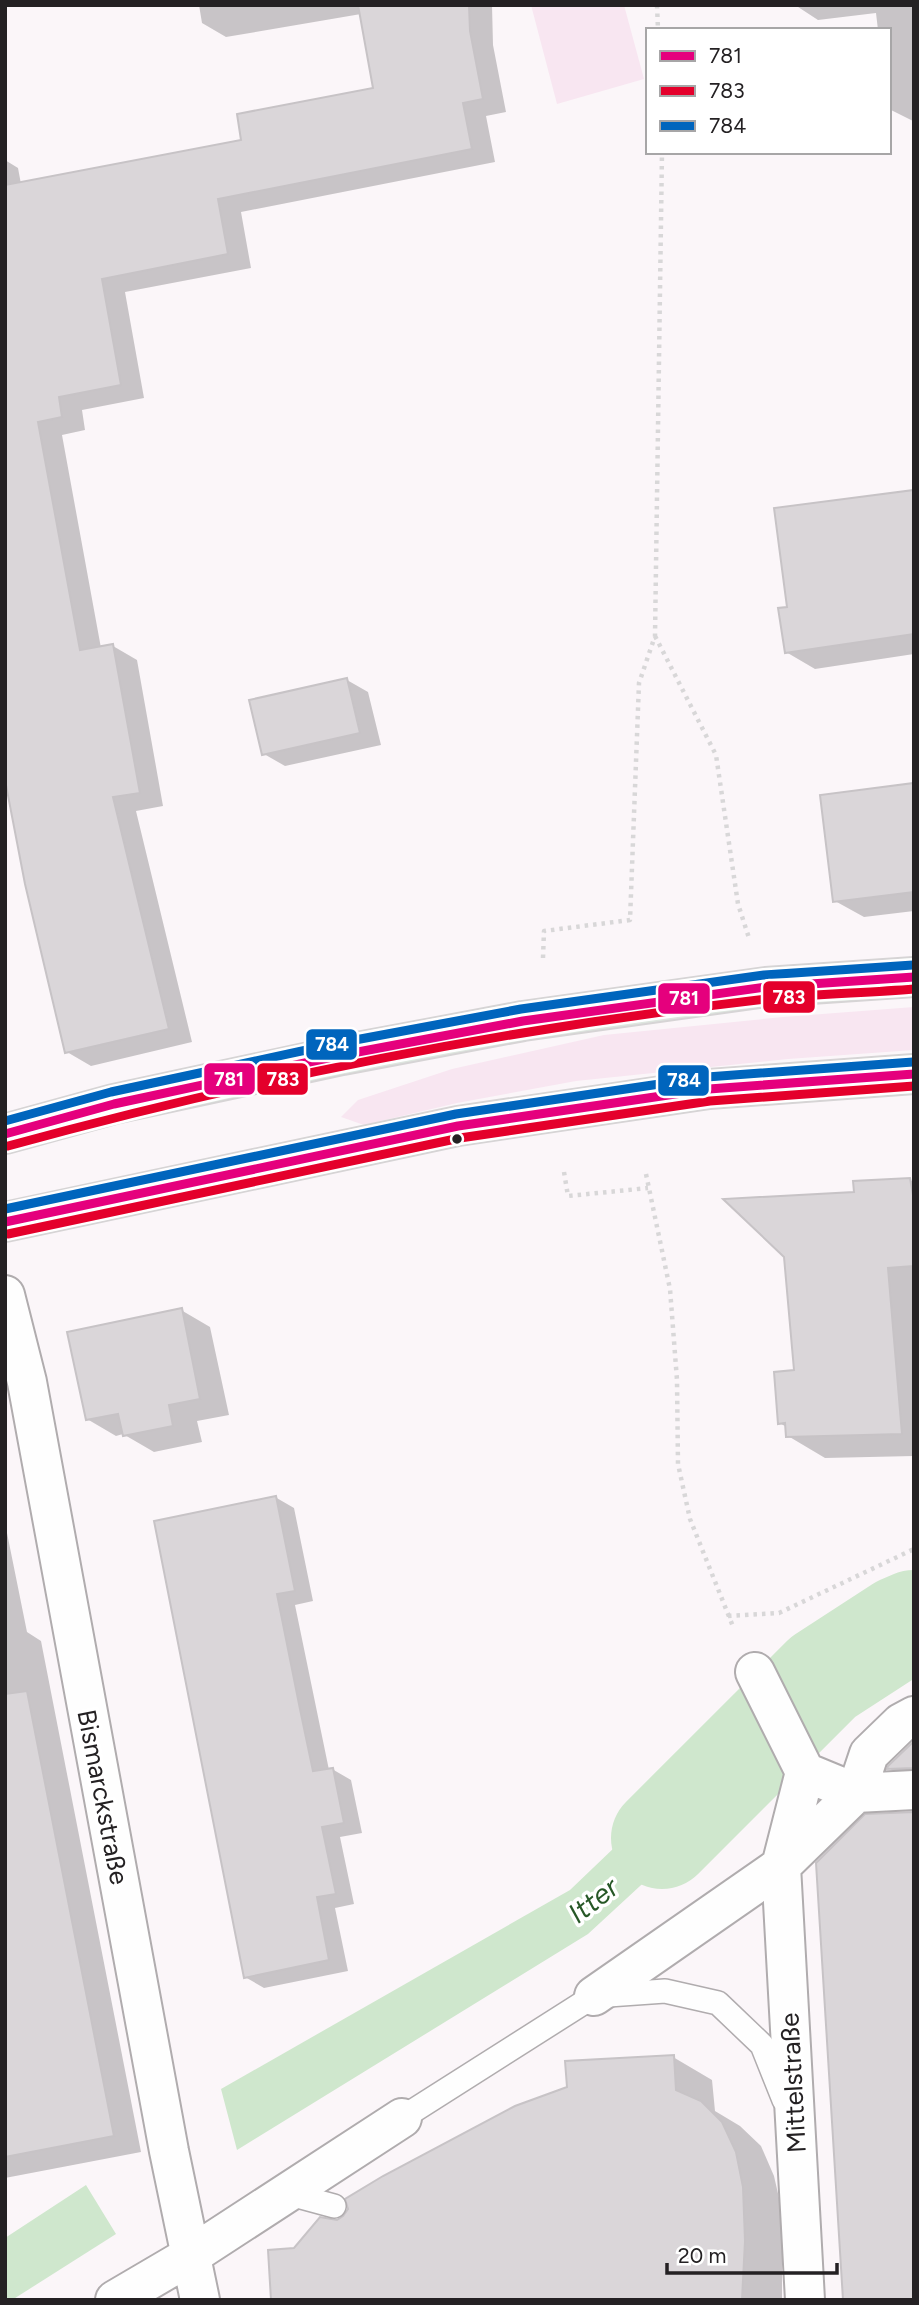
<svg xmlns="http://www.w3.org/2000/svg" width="919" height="2305" viewBox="0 0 919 2305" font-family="Figtree,sans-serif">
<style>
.green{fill:#f8e6f1}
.water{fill:#cfe7cd}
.shadow{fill:#0003}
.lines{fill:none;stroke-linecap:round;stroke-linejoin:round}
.river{stroke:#cfe7cd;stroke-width:102}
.building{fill:#dad6d9;stroke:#c7c3c6;stroke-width:2}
.lane-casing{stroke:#b0acae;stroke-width:26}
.street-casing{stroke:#b0acae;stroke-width:42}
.primary-casing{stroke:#d6d4d5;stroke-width:42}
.path{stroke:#d8d7d8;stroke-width:4.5;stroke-dasharray:3.5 5;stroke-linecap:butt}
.lane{stroke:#fefefe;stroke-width:23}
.street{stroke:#fefefe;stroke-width:38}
.primary{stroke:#dee6df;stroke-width:38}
.bus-1-casing{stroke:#fff;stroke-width:14}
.bus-2-casing{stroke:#fff;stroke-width:14}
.bus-3-casing{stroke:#fff;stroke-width:14}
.bus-1{stroke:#e5007d;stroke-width:9}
.bus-2{stroke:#e4002b;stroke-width:9}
.bus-3{stroke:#0065bd;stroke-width:9}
.bus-dot{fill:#242123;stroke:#fff;stroke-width:2.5}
.labels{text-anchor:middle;stroke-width:7;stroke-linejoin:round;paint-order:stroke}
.street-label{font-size:26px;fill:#242123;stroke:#fff}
.water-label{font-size:28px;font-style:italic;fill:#265726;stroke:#fff}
.line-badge{stroke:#fff;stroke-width:2.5}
.badge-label{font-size:19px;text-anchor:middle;font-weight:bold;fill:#fff}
</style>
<rect width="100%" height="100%" fill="#fbf6f9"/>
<path class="green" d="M531 5H624L644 79 557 104Z
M914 1007V1050L788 1059 576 1081 457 1103 364 1125 341 1117 358 1100 452 1069 604 1035 783 1017Z"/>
<path class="water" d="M914 1592V1653L817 1719 783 1677 861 1621Z
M754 1714 769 1767 588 1934 237 2150 221 2089 570 1890Z
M86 2185 116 2234 12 2300H5V2238Z"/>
<path class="shadow" d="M199 5H492L493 45 506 112 486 116 495 162 241 212 251 268 125 292 144 398 82 410 85 430 62 435 101 648 113 646 137 660 163 806 136 811 192 1042 91 1066 67 1052 5 768V160L18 168 21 184 243 141 375 89 361 14 226 37 202 23Z
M795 5H914V126L913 121 889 109V30H878L876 13 818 20Z
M914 492V654L815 669 786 652 789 608Z
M347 680 368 692 381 745 285 766 264 754Z
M914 785V911L864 917 835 901Z
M910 1180 914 1182V1456L825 1458 788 1436 787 1427 779 1423 856 1193Z
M181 1310 210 1327 229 1415 197 1421 202 1442 154 1452 123 1434 116 1436 87 1419Z
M275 1497 294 1508 313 1601 295 1605 329 1770 332 1769 351 1780 362 1833 340 1837 354 1904 335 1908 348 1971 264 1988 245 1977Z
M5 1523 27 1632 41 1641 141 2152 5 2178Z
M914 1744V1783L890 1769Z
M673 2057 712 2080 715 2111 740 2126 761 2146 774 2176 782 2211V2300H273L295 2250 337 2221Z"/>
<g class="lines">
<path class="river" d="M662 1838 823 1677 900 1627 914 1621"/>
</g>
<path class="building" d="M358 5H469L470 31 483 99 463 103 472 149 218 199 228 254 102 279 121 385 59 397 62 417 38 422 80 650 113 644 140 793 113 797 169 1029 65 1053 25 884 5 780V185L241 140 237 114 373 88Z
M914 490V634L785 653 778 608 787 607 774 508Z
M347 678 360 733 262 755 249 700Z
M914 783V892L833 902 820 795Z
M910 1178 914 1201V1266L888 1268 902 1434 786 1437 785 1423 778 1424 774 1372 794 1370 784 1257 723 1199 854 1192 853 1181Z
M182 1308 200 1399 169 1405 173 1426 123 1436 118 1414 86 1420 67 1332Z
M276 1496 295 1591 277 1594 300 1709 313 1771 333 1768 344 1823 322 1827 336 1894 317 1897 329 1960 244 1978 154 1521Z
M27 1691 114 2136 5 2157V1694Z
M914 1741V1768L887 1769 888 1766Z
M914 1812V2300H843L816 1863 865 1814Z
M674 2055 676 2090 701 2101 722 2122 736 2152 743 2187 745 2241 742 2300H271L268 2250 294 2248 320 2217 337 2220 343 2216 348 2209 345 2199 383 2176 515 2106 567 2087 565 2061Z"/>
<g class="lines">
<defs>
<path id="lane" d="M402 2118 594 1996 665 1991 718 2003 762 2045 784 2100
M286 2193 334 2206"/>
<path id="street" d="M5 1295 27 1382 169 2151 200 2300
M755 1672 805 1772
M594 1996 781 1866 856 1793 914 1790
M115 2300 190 2256 402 2118
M805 2300 781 1866 805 1772 856 1793 869 1754 901 1723 914 1716"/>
<path id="primary" d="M5 1134 114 1104 342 1055 523 1021 766 987 914 977
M5 1222 458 1126 709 1089 914 1074"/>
</defs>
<use href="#lane" class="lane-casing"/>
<use href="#street" class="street-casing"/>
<use href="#primary" class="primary-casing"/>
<path class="path" d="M657 5 658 30
M655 636 716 755 738 904 749 938
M543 958 544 931 630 920 639 683 655 636 662 152
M564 1172 568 1196 648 1188
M646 1174 670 1289 677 1380 678 1464 690 1519 734 1629
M728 1616 779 1613 914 1549"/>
<use href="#lane" class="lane"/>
<use href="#street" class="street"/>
<use href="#primary" class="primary"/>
<defs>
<path id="bus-1" d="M5 1134 114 1104 342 1055 523 1021 766 987 914 977
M5 1222 458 1126 709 1089 914 1074"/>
<path id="bus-2" d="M8 1146C256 1078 511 1028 766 999 815 994 865 993 914 989
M8 1234 460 1138 710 1101 914 1086"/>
<path id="bus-3" d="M5 1121 111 1092 339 1043 521 1009 764 975 913 965
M5 1209 456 1114 707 1077 913 1062"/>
</defs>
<use href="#bus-1" class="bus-1-casing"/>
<use href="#bus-2" class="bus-2-casing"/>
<use href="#bus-3" class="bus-3-casing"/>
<use href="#bus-1" class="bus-1"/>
<use href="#bus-2" class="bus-2"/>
<use href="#bus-3" class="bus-3"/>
</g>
<circle class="bus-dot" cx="457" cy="1139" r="6"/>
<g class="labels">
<g class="street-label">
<text transform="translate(103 1797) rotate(79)" y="9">Bismarckstraße</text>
<text transform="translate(793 2083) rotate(-93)" y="9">Mittelstraße</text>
</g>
<g class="water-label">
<text transform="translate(593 1900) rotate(-38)" y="10">Itter</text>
</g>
</g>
<g class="line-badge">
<rect x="762" y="980" width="54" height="34" rx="7" fill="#e4002b"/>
<rect x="657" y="982" width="54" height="33" rx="7" fill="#e5007d"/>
<rect x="305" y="1028" width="53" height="33" rx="7" fill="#0065bd"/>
<rect x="256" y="1062" width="53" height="34" rx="7" fill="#e4002b"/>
<rect x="203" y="1062" width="53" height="34" rx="7" fill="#e5007d"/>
<rect x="657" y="1064" width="53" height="33" rx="7" fill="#0065bd"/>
</g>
<g class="badge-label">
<text x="789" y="1004">783</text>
<text x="684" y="1005">781</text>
<text x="332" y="1051">784</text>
<text x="283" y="1086">783</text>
<text x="229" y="1086">781</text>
<text x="684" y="1087">784</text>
</g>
<rect width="919" height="2305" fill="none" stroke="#242123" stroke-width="14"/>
<rect x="646" y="28" width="245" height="126" fill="#ffffff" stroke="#a7a6a7" stroke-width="2"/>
<rect x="660" y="51" width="35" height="10" fill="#e5007d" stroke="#a7a6a7" stroke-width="2"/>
<text x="709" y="63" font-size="21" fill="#242123">781</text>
<rect x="660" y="86" width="35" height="10" fill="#e4002b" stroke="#a7a6a7" stroke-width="2"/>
<text x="709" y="98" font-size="21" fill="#242123">783</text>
<rect x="660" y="121" width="35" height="10" fill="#0065bd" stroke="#a7a6a7" stroke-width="2"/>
<text x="709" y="133" font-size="21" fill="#242123">784</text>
<path d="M667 2263v10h170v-10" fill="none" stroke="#242123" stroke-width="3.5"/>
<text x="678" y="2263" font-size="21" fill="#242123" stroke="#ffffff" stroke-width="5" paint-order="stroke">20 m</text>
</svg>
